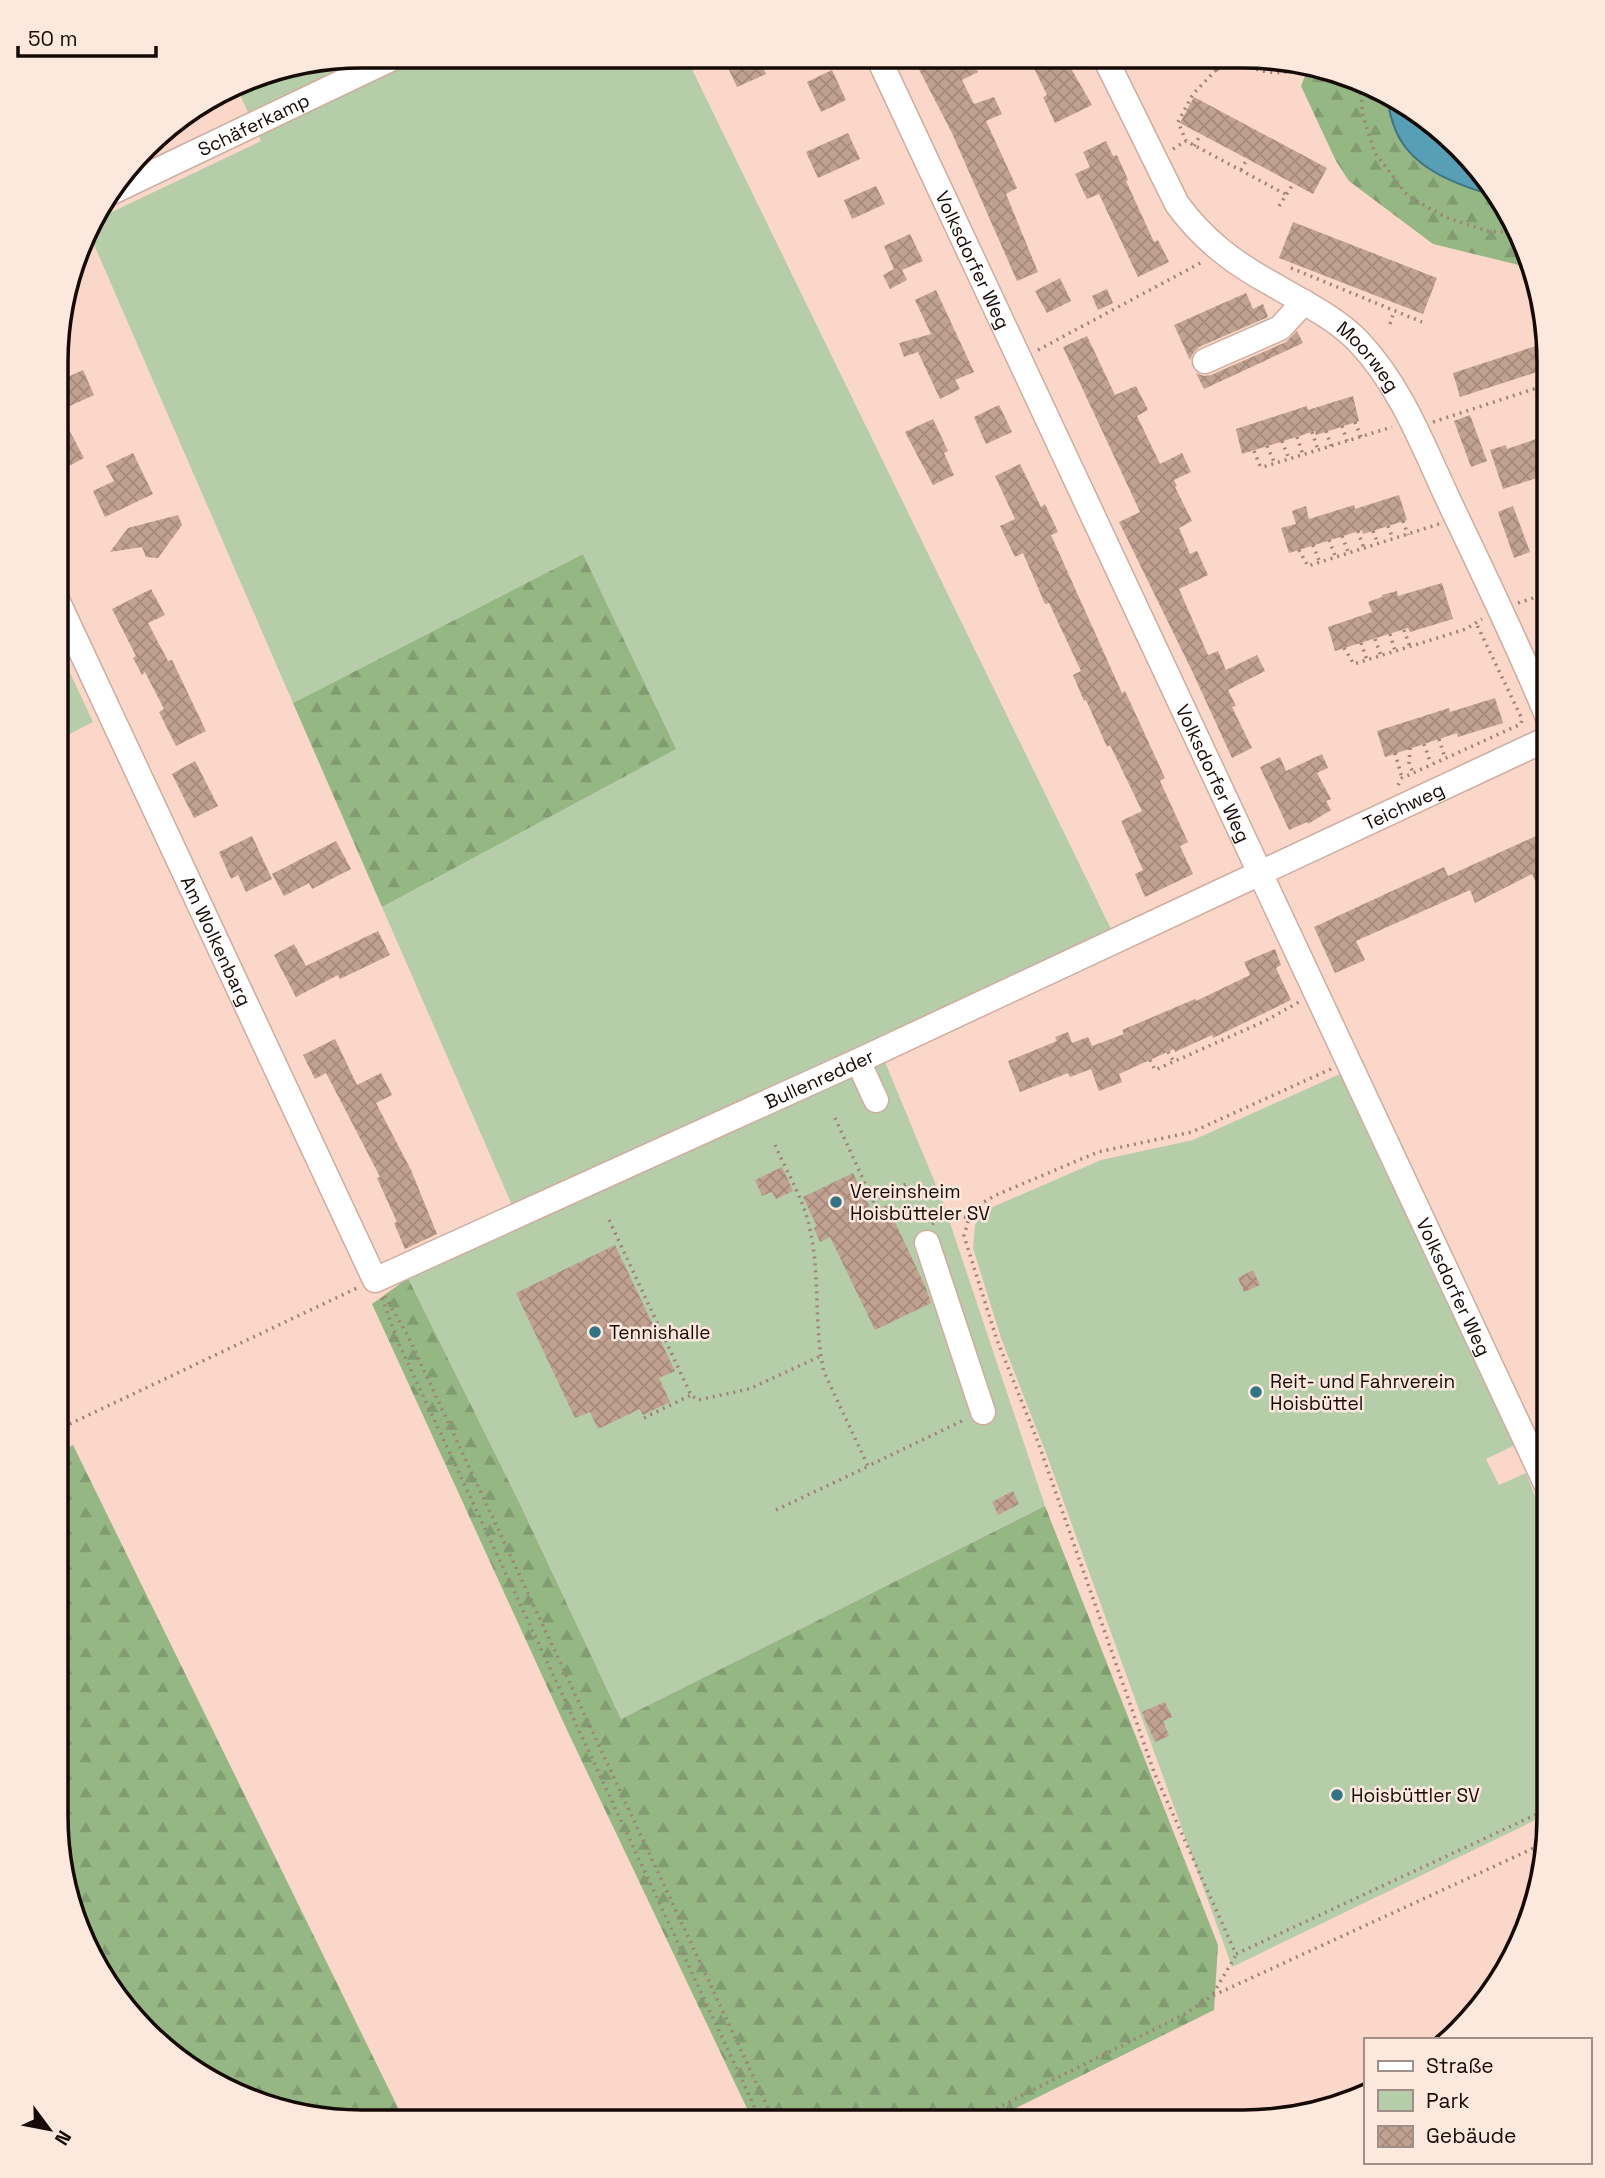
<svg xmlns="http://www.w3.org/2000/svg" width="1605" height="2178" viewBox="0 0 1605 2178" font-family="'Space Grotesk',sans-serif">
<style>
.green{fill:#b6cdaa}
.forest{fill:url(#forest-firs)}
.water{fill:#569fb5;stroke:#427280;stroke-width:2}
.building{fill:url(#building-cross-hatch)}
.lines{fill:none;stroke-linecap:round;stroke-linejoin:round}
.minor-casing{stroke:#cfad9e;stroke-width:27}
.path{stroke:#9d8379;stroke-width:3.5;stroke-dasharray:2 5;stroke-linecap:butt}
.minor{stroke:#fff;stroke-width:24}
.poi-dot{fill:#317485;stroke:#fde8de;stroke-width:2.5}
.labels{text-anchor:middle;stroke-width:5;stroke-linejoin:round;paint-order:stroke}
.street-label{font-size:19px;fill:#150a06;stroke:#fde8de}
.poi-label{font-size:19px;fill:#150a06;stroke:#fde8de;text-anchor:start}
.rim{fill:none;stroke:#150a06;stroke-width:3.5}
</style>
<defs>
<pattern id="forest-firs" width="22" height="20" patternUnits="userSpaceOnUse" patternTransform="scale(1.75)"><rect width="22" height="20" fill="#95b784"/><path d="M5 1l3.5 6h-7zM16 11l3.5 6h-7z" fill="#809c70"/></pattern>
<pattern id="building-cross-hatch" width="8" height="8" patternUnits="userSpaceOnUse" patternTransform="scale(1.75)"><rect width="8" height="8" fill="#c1a190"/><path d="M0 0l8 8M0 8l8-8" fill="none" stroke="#a5897b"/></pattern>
</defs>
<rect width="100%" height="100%" fill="#fad7c8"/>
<path class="green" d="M362 56 686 57 1111 929 515 1212 382 907 675 748 583 554 293 703 89 233 93 221 261 141 237 88 263 72Z
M58 647 93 722 58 740Z
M885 1062 943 1202 1045 1506 621 1719 521 1506 408 1278Z
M1340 1074 1515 1445 1486 1459 1499 1485 1526 1473 1548 1529V1814L1232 1967 1046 1453 1001 1338 973 1248 975 1225 986 1210 1101 1160 1193 1140Z"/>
<path class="forest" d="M1309 66 1355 78 1360 88 1364 82 1386 94 1394 128 1475 190 1492 195 1517 226 1527 267 1433 244 1349 181 1336 161 1301 86Z
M1419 113 1429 119 1465 163 1424 131Z
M583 554 676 749 382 907 293 703Z
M408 1278 521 1506 621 1719 1045 1506 1218 1945 1214 2010 990 2121H753L567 1730 372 1304Z
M73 1445 404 2120 322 2119 192 2070 132 2018 88 1952 56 1816 57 1453Z"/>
<path class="water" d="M1386 94 1419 113 1424 131 1465 163 1492 195C1454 184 1408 167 1394 126 1390 116 1388 104 1386 94Z"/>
<path class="building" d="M723 57H758L766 74 737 87Z
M913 58H971L978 72 962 80 974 104 994 97 1002 114 986 121 1017 188 1006 194 1038 272 1017 281 951 131Z
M1044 58H1065L1092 105 1055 123 1043 97 1047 95 1032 64Z
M832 70 846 100 821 112 807 82Z
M1194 97 1327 168 1313 194 1180 123Z
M848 133 860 159 818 178 806 152Z
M1106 141 1113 156 1117 155 1128 180 1126 181 1154 242 1158 240 1169 262 1138 277 1099 194 1087 199 1075 174 1090 167 1083 152Z
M876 186 885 204 852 219 844 200Z
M1293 222 1437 278 1423 314 1279 258Z
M910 234 923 261 902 270 907 280 890 289 883 275 894 269 884 246Z
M1060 278 1071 301 1047 313 1035 291Z
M1107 289 1113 303 1098 310 1092 296Z
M936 290 974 372 955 380 960 389 940 399 918 352 904 357 899 343 931 334 915 300Z
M1246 293 1253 309 1263 304 1268 317 1199 347 1193 353 1190 360 1174 325Z
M1297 331 1303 343 1204 389 1196 373 1204 376 1211 375 1286 342Z
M1087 336 1115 395 1136 386 1148 410 1137 416 1160 464 1182 453 1191 472 1174 480 1177 486 1175 487 1192 521 1179 528 1190 554 1197 551 1208 575 1179 589 1208 655 1218 651 1226 670 1257 655 1265 671 1228 690 1236 706 1232 707 1252 748 1232 758 1193 673 1119 522 1140 512 1063 347Z
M1545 343 1549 368 1460 397 1453 373Z
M83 370 94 395 59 411 84 458 58 472 59 381Z
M1353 396 1359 421 1316 435 1315 431 1242 454 1236 429 1307 406 1308 410Z
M999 405 1012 432 986 444 974 417Z
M1470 415 1487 461 1471 467 1454 421Z
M933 419 948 451 944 453 954 475 933 485 905 432Z
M1536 439 1539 449 1549 445V474L1503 489 1490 450 1506 445 1507 449Z
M133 453 153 494 105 517 93 491 114 481 106 466Z
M1020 464 1041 507 1045 504 1058 532 1051 535 1122 693 1125 691 1165 778 1160 781 1188 842 1180 846 1193 874 1145 897 1135 874 1143 870 1121 821 1142 811 1110 745 1107 747 1086 700 1084 701 1073 675 1081 671 1049 603 1045 604 1023 553 1015 557 1000 526 1015 519 995 476Z
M1399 495 1407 520 1363 534 1362 530 1289 553 1281 528 1296 524 1292 511 1306 506 1309 519 1354 505 1355 509Z
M1513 506 1530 552 1514 558 1498 512Z
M178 515 182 525 158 558 146 557 142 547 110 552 128 528Z
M1442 583 1453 619 1410 632 1408 628 1335 651 1328 627 1372 612 1368 602 1382 597V595L1397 591 1398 596Z
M151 589 165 615 148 623 168 661 172 660 206 731 176 746 159 712 164 709 145 672 142 675 133 658 136 656 112 609Z
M1495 698 1503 723 1458 737 1457 733 1385 757 1377 731 1449 708 1450 712Z
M1322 754 1328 768 1317 773 1331 799 1326 801 1331 810 1308 824 1307 822 1289 830 1260 767 1280 757 1286 771Z
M195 761 218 806 194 818 172 774Z
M1549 830V911L1532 874 1475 903 1470 890 1356 941 1365 960 1335 973 1314 927 1444 867 1448 876Z
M252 836 272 879 246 892 238 875 231 879 219 852Z
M336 841 351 869 312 889 309 883 284 896 272 874Z
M378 931 390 955 340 979 338 975 296 997 274 955 294 944 306 966Z
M1275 949 1281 965 1276 968 1291 1000 1213 1038 1212 1035 1175 1052 1174 1049 1119 1074 1122 1082 1099 1091 1091 1069 1070 1077 1068 1073 1020 1092 1008 1061 1057 1041 1055 1037 1068 1032 1072 1043 1088 1037 1092 1046 1124 1034 1122 1030 1195 999 1196 1001 1250 975 1244 962Z
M335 1039 357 1085 381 1073 392 1095 376 1103 411 1170 437 1234 405 1249 394 1223 397 1222 377 1178 380 1177 349 1117 326 1073 315 1079 303 1055Z
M782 1167 793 1191 776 1199 772 1192 762 1196 755 1180Z
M853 1173 872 1212 887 1205 925 1286 931 1303 875 1330 830 1237 820 1242 814 1228 817 1226 803 1197Z
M615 1245 675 1371 659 1378 670 1402 643 1415 640 1409 598 1429 590 1412 575 1418 516 1293Z
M1253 1270 1260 1285 1244 1292 1238 1278Z
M1013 1491 1019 1504 998 1515 992 1502Z
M1165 1702 1172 1717 1163 1721 1169 1736 1155 1742 1142 1712Z"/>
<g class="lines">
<defs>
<g id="minor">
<path id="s1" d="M878 57 1548 1488"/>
<path id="s2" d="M1105 58 1177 204C1203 240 1235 264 1274 285 1302 302 1335 317 1358 341 1400 385 1422 443 1447 497 1482 571 1518 644 1549 720"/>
<path id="s3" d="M110 193 397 56"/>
<path d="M1205 361 1280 328 1304 302"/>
<path id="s4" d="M58 602 375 1280 858 1061 1549 738"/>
<path d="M858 1061 876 1100"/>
<path d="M927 1243 983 1412"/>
</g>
</defs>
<use href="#minor" class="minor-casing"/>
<path class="path" d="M1199 58 1216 70C1237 57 1249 70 1270 72 1284 74 1297 69 1310 66
M1216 70 1193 94 1178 122 1186 141 1287 195
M1359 79 1363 116 1375 153 1408 196 1445 217 1487 231 1519 233
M1194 146 1201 134
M1173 149 1186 141
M1241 170 1247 159
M1279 206 1293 184
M1291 268 1422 322
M1390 324 1394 311
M1038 350 1204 261
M1355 422 1361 437
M1433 422 1549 384
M1342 426 1347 441
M1326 431 1331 446
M1312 432 1318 450
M1297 437 1303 455
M1282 441 1289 459
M1267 446 1275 464
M1254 451 1260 466 1263 467 1392 427
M1403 521 1408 535
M1388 526 1393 539
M1358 531 1364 549
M1373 531 1378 544
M1342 536 1349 554
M1329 540 1336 558
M1313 545 1320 563
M1299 550 1308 566 1439 524
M1518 603 1549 593
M1404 630 1410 647
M1390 634 1395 651
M1375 639 1381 656
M1361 643 1367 660
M1344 648 1354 664 1466 629 1482 619
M1439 739 1445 758
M1424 744 1431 764
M1410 748 1409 764 1413 772
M1395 753 1402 778
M1398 785 1402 778 1521 724 1522 719 1476 623
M1168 1052 1174 1062
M1150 1060 1155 1070 1265 1021 1299 1002
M1331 1069 1192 1132 1098 1152 996 1195 977 1206 969 1218 964 1236 997 1340 1038 1442 1154 1772 1236 1954 1548 1809
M835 1118 873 1201 908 1183
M775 1145C786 1170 803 1199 809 1225 821 1274 813 1324 824 1372L868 1466 964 1420
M609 1220 691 1395 698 1400 749 1389 821 1356
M932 1224 948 1214 969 1218
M385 1296 408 1336 774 2121
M382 1298 398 1342 761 2121
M644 1418 691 1395
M57 1430 357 1288
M776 1510 869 1466
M1213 1994 1236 1955
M971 2121 1183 2015 1212 1996 1547 1842"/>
<use href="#minor" class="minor"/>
</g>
<g class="poi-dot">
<circle cx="836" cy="1202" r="7"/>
<circle cx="595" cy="1332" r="7"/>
<circle cx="1256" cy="1392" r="7"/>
<circle cx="1337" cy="1795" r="7"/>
</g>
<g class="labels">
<g class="street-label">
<text dy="7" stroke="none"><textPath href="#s3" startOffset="159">Schäferkamp</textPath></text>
<text dy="7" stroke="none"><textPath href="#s1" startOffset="224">Volksdorfer Weg</textPath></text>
<text dy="7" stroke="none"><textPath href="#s2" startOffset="410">Moorweg</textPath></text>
<text dy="7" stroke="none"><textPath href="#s1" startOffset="791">Volksdorfer Weg</textPath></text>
<text dy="7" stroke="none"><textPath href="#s4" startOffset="1881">Teichweg</textPath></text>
<text dy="7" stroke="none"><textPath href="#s4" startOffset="374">Am Wolkenbarg</textPath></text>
<text dy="7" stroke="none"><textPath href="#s4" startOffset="1236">Bullenredder</textPath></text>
<text dy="7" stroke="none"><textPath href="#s1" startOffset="1358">Volksdorfer Weg</textPath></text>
</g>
<g class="poi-label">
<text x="850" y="1198">Vereinsheim<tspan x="850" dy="22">Hoisbütteler SV</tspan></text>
<text x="609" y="1339">Tennishalle</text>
<text x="1270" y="1388">Reit- und Fahrverein<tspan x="1270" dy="22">Hoisbüttel</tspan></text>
<text x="1351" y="1802">Hoisbüttler SV</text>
</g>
</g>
<path d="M0 0H1605V2178H0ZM362 68H1243A294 294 0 0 1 1537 362V1816A294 294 0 0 1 1243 2110H362A294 294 0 0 1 68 1816V362A294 294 0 0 1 362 68Z" fill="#fde8de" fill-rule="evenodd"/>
<path class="rim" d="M362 68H1243A294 294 0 0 1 1537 362V1816A294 294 0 0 1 1243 2110H362A294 294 0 0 1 68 1816V362A294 294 0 0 1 362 68Z"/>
<rect x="1364" y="2038" width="228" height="126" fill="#fde8de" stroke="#a08f88" stroke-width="2"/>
<rect x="1378" y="2061" width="35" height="10" fill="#ffffff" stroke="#a08f88" stroke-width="2"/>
<text x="1426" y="2073" font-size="21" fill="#150a06">Straße</text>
<rect x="1378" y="2090" width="35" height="21" fill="#b6cdaa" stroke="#a08f88" stroke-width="2"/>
<text x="1426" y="2108" font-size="21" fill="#150a06">Park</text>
<rect x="1378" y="2126" width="35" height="21" fill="url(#building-cross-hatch)" stroke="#a08f88" stroke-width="2"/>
<text x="1426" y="2143" font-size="21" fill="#150a06">Gebäude</text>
<g transform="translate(49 2129) rotate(122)" stroke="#fde8de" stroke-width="5" paint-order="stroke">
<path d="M0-5L12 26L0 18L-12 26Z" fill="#150a06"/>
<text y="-10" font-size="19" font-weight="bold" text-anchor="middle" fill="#150a06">N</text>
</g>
<path d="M18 46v10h138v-10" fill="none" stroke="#150a06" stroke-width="3.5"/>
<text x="28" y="46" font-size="21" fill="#150a06" stroke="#fde8de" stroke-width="5" paint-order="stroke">50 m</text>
</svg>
